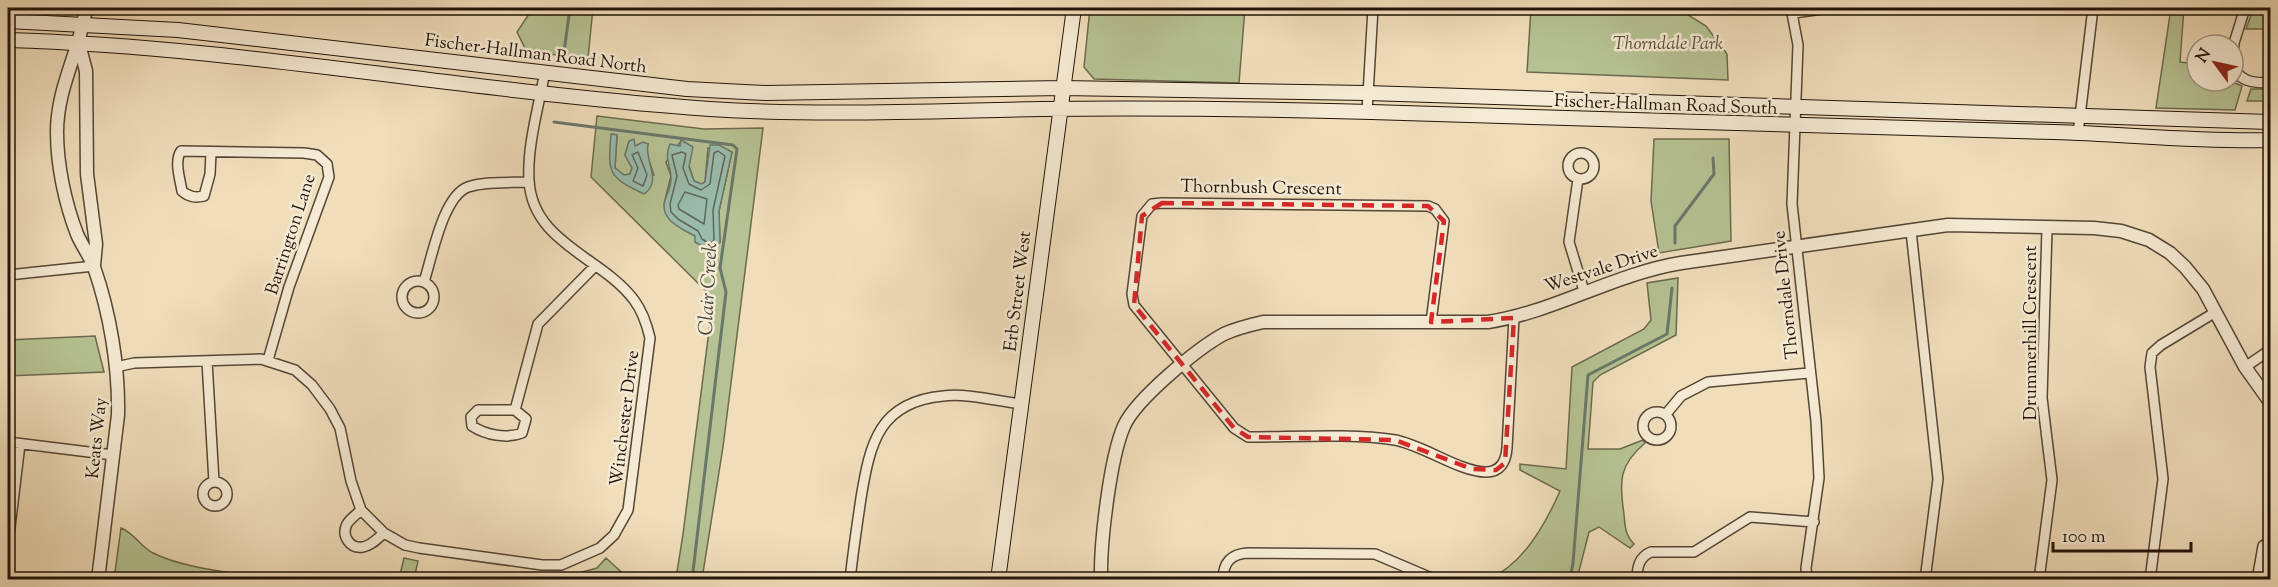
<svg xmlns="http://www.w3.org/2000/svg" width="2278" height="587" viewBox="0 0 2278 587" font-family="'Sorts Mill Goudy',serif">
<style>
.green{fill:#b6c293;stroke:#6c6a4e;stroke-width:1.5;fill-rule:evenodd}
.water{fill:#9abcad;stroke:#6a786b;stroke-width:1.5}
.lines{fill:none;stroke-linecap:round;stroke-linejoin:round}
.shore{stroke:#5e685a;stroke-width:1.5}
.stream{stroke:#6a786b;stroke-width:3}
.minor-casing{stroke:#554635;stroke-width:12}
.tertiary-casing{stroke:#554635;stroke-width:15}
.secondary-casing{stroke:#211308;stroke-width:16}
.minor{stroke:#f5ead3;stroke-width:9}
.tertiary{stroke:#f5ead3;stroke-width:12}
.secondary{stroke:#f5ead3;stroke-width:14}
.marked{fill:none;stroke:#d62828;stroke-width:4.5;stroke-dasharray:12 8;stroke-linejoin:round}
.labels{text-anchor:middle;stroke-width:5;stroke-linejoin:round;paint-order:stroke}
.park-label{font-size:18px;font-style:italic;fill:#555039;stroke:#f5ead3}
.street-label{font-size:18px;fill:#211308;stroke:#f5ead3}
.water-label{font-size:20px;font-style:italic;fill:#4b4e42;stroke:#f5ead3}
</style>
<rect width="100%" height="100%" fill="#f0debb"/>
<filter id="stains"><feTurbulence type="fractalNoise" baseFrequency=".00333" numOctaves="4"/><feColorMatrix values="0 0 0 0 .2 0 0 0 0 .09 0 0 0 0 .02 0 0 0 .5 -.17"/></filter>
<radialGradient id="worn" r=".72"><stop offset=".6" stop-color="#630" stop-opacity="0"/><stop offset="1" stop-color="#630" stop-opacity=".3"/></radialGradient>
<path class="green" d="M533 8H593L588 58 527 52 517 32Z
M1090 8H1245L1239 83 1094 79 1084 67Z
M1531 8H1677L1706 26 1727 54 1728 80 1527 72Z
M2171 8H2184L2180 62 2197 64V81H2230L2242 86 2235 110 2156 108Z
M2270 11V29H2246L2252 12Z
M2251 89H2270V101H2247Z
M597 116 704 129 763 128 723 447 702 579H673L677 572 683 534 711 315V296L591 177ZM612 134 617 136 615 168 624 175 630 174 632 168 625 155 629 142 634 147 648 144 646 152 654 175H614ZM681 141 694 181 701 184 705 182 708 148 732 152 719 211 720 242C689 235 678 233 664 204L671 176 666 162Z
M1654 139H1729L1731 241 1659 253 1651 201Z
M1678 278 1676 335 1600 375 1593 382 1588 449H1620L1643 440 1645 443C1619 465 1619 481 1624 514 1625 526 1625 535 1634 544L1630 548 1599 527 1589 532 1577 579H1488C1522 566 1546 523 1560 491L1520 470V464L1566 469 1572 367 1644 329 1651 320 1647 283Z
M95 336 104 372 8 376V340Z
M121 528C134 533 141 547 153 553 185 569 232 572 267 579H114Z
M404 558 418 561 414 579H399Z
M606 558 629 579H566L567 576 597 568Z"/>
<path class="water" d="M611 134 617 135 615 168 624 175 630 174 632 168 625 155 629 141 634 139 635 146 643 142 648 144C644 161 663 181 644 194 607 177 608 172 611 134Z
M681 140 693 147 689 167 694 181 701 184 705 182 710 145H719L732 152 719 211 720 242 712 252 695 242V236C681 228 659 220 665 200 668 192 672 184 671 176 670 164 664 158 670 144L680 146Z"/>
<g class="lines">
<path class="shore" d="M638 152 647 175 643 186 633 181 638 168 632 155Z
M682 152 686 154 683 168 689 184 701 190 710 184 714 153 718 151 725 156 713 210 714 240 710 244 702 239 698 231 678 219 671 212 670 204 677 176 672 155Z
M685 192 707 199 704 224 679 209 678 205Z"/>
<path class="stream" d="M564 52 570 8
M554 122 733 145 737 149 720 268 726 292 692 580
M1675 243V226L1714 174 1713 158
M1570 580 1573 563 1588 375 1667 334 1672 288"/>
<defs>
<path id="minor" d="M1791 8 1798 45 1792 204 1816 421 1819 478 1806 568 1807 580
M1794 13 1829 8
M2233 57 2234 43 2245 8
M2233 62C2236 82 2254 83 2270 83
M1367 112 1373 8
M2078 133 2093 8
M1568 166a13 13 0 1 1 26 0a13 13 0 1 1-26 0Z
M211 153 210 174 204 196C195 198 189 197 182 191 180 179 174 161 181 151L304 153 317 155 327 164 329 177 289 287 268 360
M1578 179 1569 242 1584 291
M1911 231 1938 479 1925 580
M8 275 94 266
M402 297a16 16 0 1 1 32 0a16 16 0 1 1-32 0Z
M424 282C432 257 443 196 468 187 486 181 510 183 529 182
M1431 322 1444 221 1435 209 1428 206 1162 203 1152 204 1142 216 1132 294 1134 305 1234 428 1248 437C1293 437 1353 433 1395 440 1423 445 1460 472 1486 472 1501 472 1506 461 1507 448L1514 318
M207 361 214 482
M116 367 134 363 261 359 295 370 312 385 330 409 340 428 351 481 361 510 384 533 405 545 419 548 542 565H561L600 548 614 535 628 510 650 338C647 325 643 312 634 300 602 257 532 243 529 180 527 145 539 106 545 71
M2245 367 2270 350
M478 410H515L526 419 522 433C506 439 486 435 472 426L471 417Z
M515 410 538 324 595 266
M1643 426a14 14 0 1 1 28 0a14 14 0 1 1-28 0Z
M1666 414 1681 396 1708 382 1809 373
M8 442 113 455
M203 494a12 12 0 1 1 24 0a12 12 0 1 1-24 0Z
M361 510C357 514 350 519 347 524 341 536 350 549 363 547 371 546 378 538 384 533
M8 544 20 444
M850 580C853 552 857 525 861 498 870 443 879 402 943 396 968 393 996 401 1021 404
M1223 580C1223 562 1231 554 1248 553L1375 554 1436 580
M1637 580C1637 567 1639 557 1651 552H1694L1750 517 1814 522
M2039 580 2052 480 2042 398 2047 229
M2150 580 2163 479 2150 367 2152 353 2161 345 2214 313
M2257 580 2263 546 2270 541"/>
<path id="tertiary" d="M86 8C80 51 57 87 57 132 57 165 65 203 77 234 82 246 90 256 94 267 110 313 119 367 118 415L98 580
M79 44 86 71 87 174 96 244 94 265
M1101 580C1100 544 1110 458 1124 426 1136 399 1198 348 1224 334 1237 328 1250 325 1263 322H1488C1554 312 1614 274 1681 263L1948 225 2094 228 2121 231 2149 240 2170 253 2185 267 2203 289 2245 367 2270 402"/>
<path id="secondary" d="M8 21 178 30 687 89 766 93 1062 88 1367 93 2270 122
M8 40C243 47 476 93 710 109 820 116 930 111 1041 109 1150 108 1261 109 1371 112 1599 118 1826 127 2054 132 2126 134 2198 142 2270 140
M998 580 1074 8"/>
</defs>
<use href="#minor" class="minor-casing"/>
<use href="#tertiary" class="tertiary-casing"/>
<use href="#secondary" class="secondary-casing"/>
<use href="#minor" class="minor"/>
<use href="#tertiary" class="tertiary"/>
<use href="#secondary" class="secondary"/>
</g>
<path class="marked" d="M1162 203 1428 206 1444 221 1431 322 1514 318 1505 463 1496 470 1472 469 1395 440 1248 437 1234 428 1134 305 1142 216Z"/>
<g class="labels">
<g class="park-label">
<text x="1668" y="49">Thorndale Park</text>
</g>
<g class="street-label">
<text transform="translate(536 53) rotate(7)" y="6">Fischer-Hallman Road North</text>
<text transform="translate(1666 104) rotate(2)" y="6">Fischer-Hallman Road South</text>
<text transform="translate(1261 187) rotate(1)" y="6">Thornbush Crescent</text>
<text transform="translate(290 234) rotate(-72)" y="6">Barrington Lane</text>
<text transform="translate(1601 268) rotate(-18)" y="6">Westvale Drive</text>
<text transform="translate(1017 291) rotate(-83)" y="6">Erb Street West</text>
<text transform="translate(1785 295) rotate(-96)" y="6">Thorndale Drive</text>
<text transform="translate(2030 333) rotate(-90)" y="6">Drummerhill Crescent</text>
<text transform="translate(624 418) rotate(-83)" y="6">Winchester Drive</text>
<text transform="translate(96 438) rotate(-84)" y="6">Keats Way</text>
</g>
<g class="water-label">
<text transform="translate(707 289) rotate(-87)" y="7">Clair Creek</text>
</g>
</g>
<rect width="2278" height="587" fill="none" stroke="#f0debb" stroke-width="30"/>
<rect x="9" y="9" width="2260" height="569" fill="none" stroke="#211308" stroke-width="3"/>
<rect x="15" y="15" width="2248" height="557" fill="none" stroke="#211308" stroke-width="1.5"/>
<g transform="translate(2215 63) rotate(303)"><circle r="28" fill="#f5ead3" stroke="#a09482" stroke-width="1.5"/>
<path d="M0-4.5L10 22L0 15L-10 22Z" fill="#8f2418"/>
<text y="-9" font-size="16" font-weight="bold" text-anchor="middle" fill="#211308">N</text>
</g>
<path d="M2053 542v9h138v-9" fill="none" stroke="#211308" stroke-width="3"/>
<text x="2062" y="542" font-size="18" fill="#211308" stroke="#f5ead3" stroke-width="4.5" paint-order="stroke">100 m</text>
<rect width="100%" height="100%" filter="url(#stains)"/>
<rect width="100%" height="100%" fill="url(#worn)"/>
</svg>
